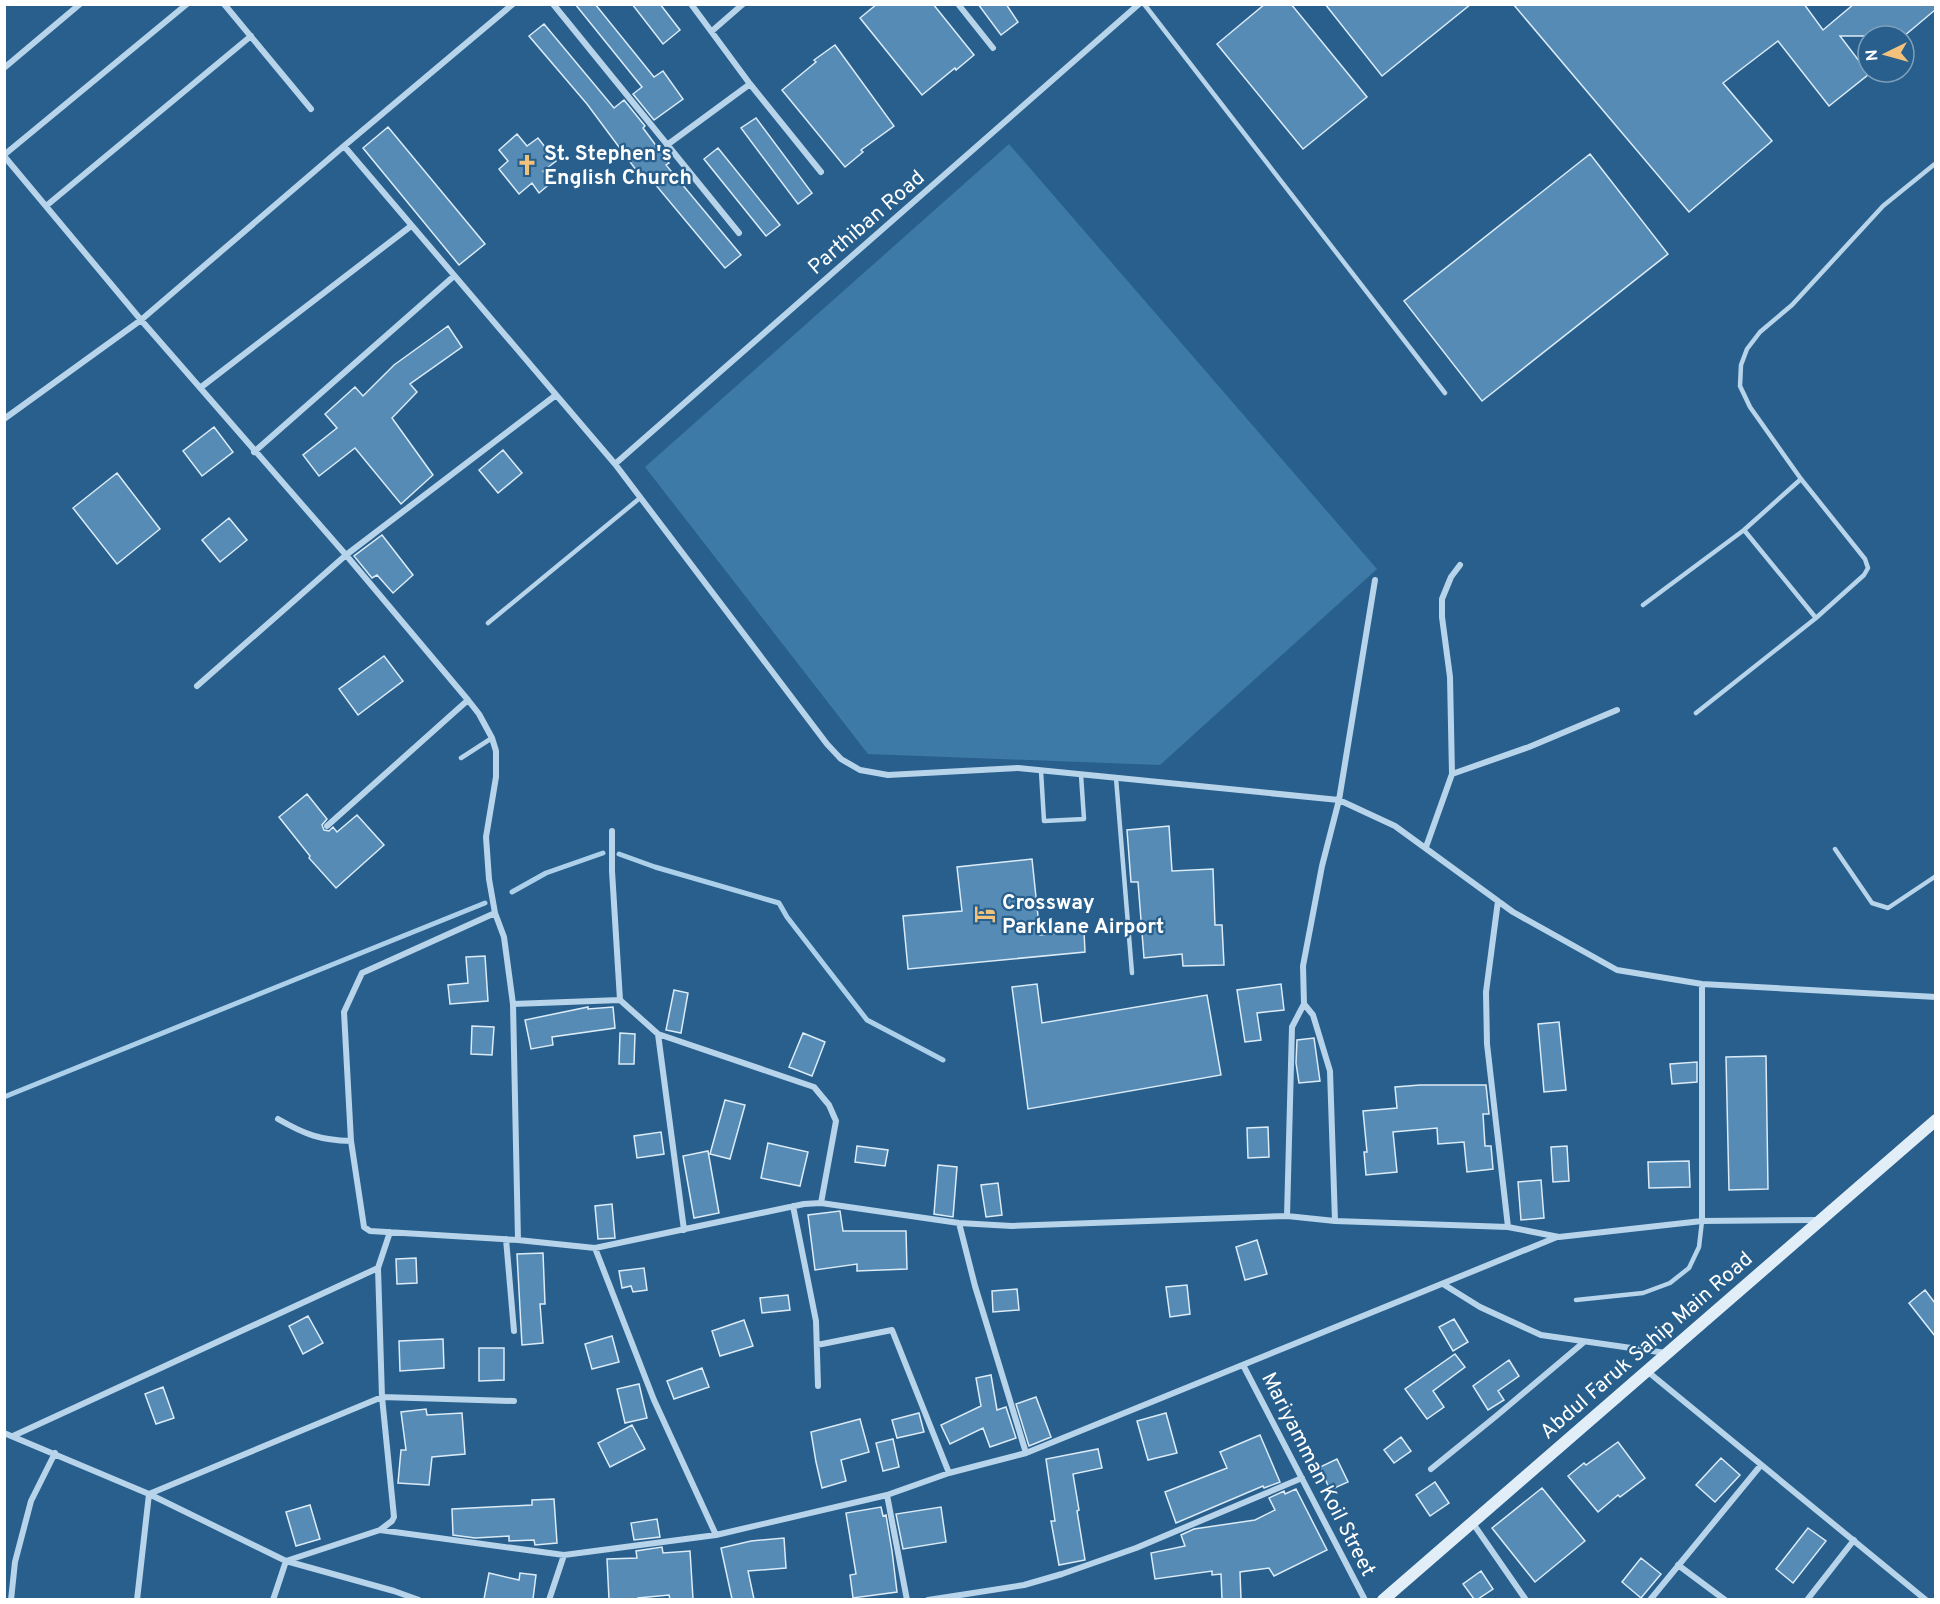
<svg xmlns="http://www.w3.org/2000/svg" width="1940" height="1604" viewBox="0 0 1940 1604" font-family="Overpass,sans-serif">
<style>
.green{fill:#3d7aa8}
.lines{fill:none;stroke-linecap:round;stroke-linejoin:round}
.stream{stroke:#acd0ea;stroke-width:5}
.building{fill:#558bb4;stroke:#dbebf8;stroke-width:1.5}
.lane{stroke:#b7d4ea;stroke-width:4.5}
.street{stroke:#b7d4ea;stroke-width:6}
.secondary{stroke:#e1eef8;stroke-width:12}
.labels{text-anchor:middle;stroke-width:4.5;stroke-linejoin:round;paint-order:stroke}
.poi-label{font-size:21px;font-weight:bold;fill:#fff;stroke:#285f8c;text-anchor:start}
.street-label{font-size:21px;fill:#fff;stroke:#285f8c}
</style>
<rect width="100%" height="100%" fill="#285f8c"/>
<path class="green" d="M1009 144 1377 569 1160 765 868 754 645 467Z"/>
<g class="lines">
<path class="stream" d="M619 854 655 867 779 903 787 917 867 1020 943 1060
M512 892 546 873 603 853
M4 1097 485 903"/>
</g>
<path class="building" d="M575 4H595L654 77 663 71 683 99 654 120 633 94 642 87Z
M632 4H660L680 30 663 44Z
M877 4H933L974 55 956 70 955 68 922 95 860 18Z
M978 4H1006L1018 22 1001 35Z
M1265 4H1291L1367 97 1303 149 1217 44Z
M1325 4H1471L1382 76Z
M1513 4H1804L1823 30 1854 4H1935V10L1904 36H1840L1869 74 1829 106 1778 41 1723 83 1772 141 1689 212Z
M544 24 614 108 624 100 645 126 643 128 669 163 666 165 741 255 725 268 650 178 645 182 587 104 529 36Z
M835 45 894 126 861 150 863 152 845 167 782 90 816 62 814 60Z
M756 118 812 193 798 204 741 128Z
M388 127 485 244 459 265 363 148Z
M517 134 527 146 538 138 556 161 543 171 552 182 539 193 532 183 519 194 499 169 508 161 499 150Z
M718 148 780 225 766 236 704 159Z
M1590 154 1668 254 1482 401 1404 301Z
M448 326 462 347 410 384 417 392 392 418 433 475 401 504 355 448 319 476 303 455 337 428 325 414 355 387 363 396 394 365Z
M214 427 233 452 202 476 183 451Z
M503 450 522 473 498 493 479 470Z
M117 473 160 529 117 564 73 508Z
M229 518 247 540 220 562 202 540Z
M382 535 413 575 393 593 377 575 372 578 354 556Z
M384 656 403 681 358 715 339 689Z
M307 794 327 819 322 825 324 830 329 831 333 827 337 832 357 815 384 845 336 888 309 858 310 856 279 817Z
M1169 826 1172 871 1213 869 1215 925H1222L1224 965 1183 966 1182 954 1144 958 1138 882H1131L1127 830Z
M1032 859 1040 935 1084 931 1085 952 908 969 903 916 962 911 957 867Z
M485 956 488 1001 450 1004 448 985 468 983 466 957Z
M1037 984 1042 1023 1207 995 1221 1075 1028 1109 1012 987Z
M1281 984 1284 1010 1257 1013 1261 1040 1245 1042 1237 990Z
M674 990 688 993 681 1033 666 1030Z
M588 1007V1009L613 1007 615 1028 552 1037 553 1045 531 1049 525 1020Z
M1559 1022 1566 1090 1544 1092 1538 1024Z
M472 1026 494 1027 492 1055 471 1054Z
M620 1033 635 1034 634 1064H619Z
M803 1033 825 1042 812 1076 789 1067Z
M1314 1038 1320 1081 1299 1083 1296 1063 1297 1040Z
M1766 1056 1768 1189 1729 1190 1726 1057Z
M1697 1062V1082L1672 1084 1670 1064Z
M1420 1085H1486L1489 1114H1483L1485 1146H1491L1493 1169 1467 1172 1464 1142 1438 1144 1437 1128 1393 1132 1397 1172 1366 1175 1364 1152H1367L1363 1111 1397 1108 1395 1087Z
M725 1100 745 1105 730 1159 710 1154Z
M1268 1127 1269 1157 1248 1158 1247 1128Z
M661 1132 664 1154 637 1158 634 1136Z
M768 1143 808 1152 800 1186 761 1178Z
M857 1146 888 1150 885 1166 855 1162Z
M1567 1146 1569 1181 1553 1182 1551 1147Z
M708 1151 719 1213 694 1218 683 1156Z
M1689 1161 1690 1187 1649 1188 1648 1162Z
M938 1165 957 1167 953 1217 934 1214Z
M1541 1180 1544 1218 1521 1220 1518 1182Z
M998 1183 1002 1215 986 1217 981 1185Z
M612 1204 615 1238 598 1239 595 1206Z
M840 1211 843 1231H906L907 1269 857 1271V1264L815 1270 808 1215Z
M1257 1240 1267 1274 1245 1280 1236 1247Z
M543 1253 545 1304H540L543 1343 522 1345 517 1254Z
M416 1258 417 1283 397 1284 396 1259Z
M644 1268 647 1290 633 1292 631 1286 622 1288 619 1271Z
M1187 1285 1190 1314 1170 1317 1166 1287Z
M1017 1289 1019 1310 993 1312 992 1291Z
M1925 1290 1935 1303V1336L1909 1303Z
M788 1295 790 1310 762 1313 760 1298Z
M308 1316 323 1343 303 1354 289 1326Z
M1454 1319 1468 1342 1453 1351 1439 1327Z
M744 1320 753 1346 720 1356 712 1331Z
M612 1336 619 1362 592 1369 585 1344Z
M443 1339 444 1368 400 1371 399 1341Z
M479 1348H504V1380L479 1381Z
M1455 1354 1465 1367 1433 1391 1444 1407 1427 1419 1405 1389Z
M1509 1360 1519 1376 1498 1391 1504 1400 1488 1410 1473 1386Z
M702 1368 709 1387 674 1399 667 1381Z
M991 1375 997 1410 1006 1407 1016 1438 990 1447 983 1428 950 1444 941 1425 981 1406 976 1378Z
M639 1384 647 1418 625 1423 617 1389Z
M163 1387 174 1418 156 1424 145 1394Z
M1036 1397 1051 1437 1029 1446 1016 1404Z
M426 1409 427 1415 462 1413 465 1454 432 1457 429 1485 398 1483 401 1450H406L401 1412Z
M919 1413 924 1432 897 1438 892 1420Z
M1166 1413 1177 1453 1148 1460 1137 1421Z
M860 1419 869 1452 841 1460 846 1481 822 1488 816 1462 811 1432Z
M632 1425 645 1449 610 1467 598 1443Z
M1260 1435 1280 1482 1264 1488 1263 1486 1176 1523 1165 1492 1227 1468 1220 1452Z
M1401 1437 1411 1451 1394 1463 1384 1450Z
M893 1439 899 1467 883 1471 876 1443Z
M1618 1442 1645 1478 1620 1497 1618 1495 1598 1512 1568 1476 1584 1463 1586 1465Z
M1098 1449 1102 1468 1073 1474 1079 1510 1077 1511 1085 1560 1059 1565 1051 1521H1055L1046 1459Z
M1721 1458 1740 1475 1715 1502 1696 1485Z
M1337 1459 1348 1482 1330 1490 1320 1467Z
M1435 1482 1449 1503 1430 1516 1416 1495Z
M1542 1488 1585 1541 1535 1582 1492 1528Z
M1296 1489 1327 1550 1274 1576 1269 1568 1240 1572 1241 1599H1222L1221 1574 1212 1575V1571L1155 1579 1151 1553 1185 1546 1181 1535 1194 1529 1255 1520 1275 1510 1269 1498 1284 1491 1285 1494Z
M554 1499 557 1543 535 1545 534 1540 509 1541V1536L475 1538 453 1535 452 1509 532 1505V1500Z
M310 1505 320 1539 296 1546 286 1512Z
M881 1507 883 1516 886 1515 892 1551 897 1592 853 1598 850 1575 856 1574 846 1513Z
M941 1507 946 1542 903 1549 896 1514Z
M657 1519 660 1537 634 1540 631 1523Z
M1808 1528 1826 1541 1793 1583 1776 1569Z
M784 1538 786 1568 748 1571 754 1599H732L721 1548 751 1541Z
M662 1547 663 1553 690 1551 693 1599H670L669 1595 638 1598V1599H609L607 1559 637 1558 636 1551Z
M1641 1558 1661 1574 1641 1598 1622 1582Z
M1481 1571 1493 1589 1478 1599H1474L1463 1584Z
M489 1573 519 1580 520 1573 536 1575 533 1599H484Z"/>
<g class="lines">
<path class="lane" d="M1144 4 1445 393
M1801 479 1744 530 1816 618 1864 575 1868 568 1865 559 1801 479 1750 407 1740 386 1741 365 1747 349 1760 332 1792 305 1883 206 1936 163
M1643 605 1744 530
M488 623 640 498
M1696 713 1816 618
M461 758 492 738
M1041 771 1044 821 1084 819 1081 775
M1116 778 1132 973
M1835 849 1872 903 1888 908 1936 876
M1576 1300 1643 1293 1670 1283 1689 1268 1699 1247 1702 1221"/>
<path class="street" d="M224 4 311 109
M553 4 739 233
M958 4 993 48
M712 31 743 4
M4 68 80 4
M750 84 821 172
M667 145 750 84 691 4
M344 146 615 464 827 744 841 759 860 770 888 775 1018 768 1339 800 1395 826 1513 912 1617 970 1702 984 1936 997
M4 155 187 4
M4 156 141 320 346 555 468 700 479 714 492 738 496 751V777L486 837 489 879 495 913 504 937 513 1004 518 1240
M46 206 251 36
M200 388 411 226
M4 419 141 320 344 146 513 4
M254 452 454 276
M615 464 1139 4
M197 686 346 555 556 395
M1452 774 1529 747 1617 710
M327 826 468 700
M612 831V871L620 1000 658 1034 814 1087 829 1105 836 1121 821 1203
M1426 847 1452 774 1450 677 1442 617V599L1451 577 1460 565
M1498 901 1486 992 1487 1044 1508 1227
M495 913 362 973 344 1012 351 1141 364 1227 370 1231 518 1240 595 1248 804 1204 821 1203 959 1223 1012 1226 1287 1216 1335 1221 1508 1227 1559 1237 1702 1221 1817 1220
M1702 984V1221
M513 1004 620 1000
M1304 1004 1313 1015 1330 1071 1335 1221
M658 1034 684 1230
M278 1119C306 1135 320 1140 351 1141
M793 1206 816 1321 818 1386
M1287 1216 1292 1027 1304 1004 1303 966 1322 866 1339 800 1375 580
M959 1223 975 1286 1026 1453
M506 1239 514 1331
M595 1248 654 1400 716 1535
M1443 1284 1480 1307 1541 1335 1666 1353
M817 1345 892 1330 949 1473
M1243 1365 1365 1600
M1647 1371 1926 1600
M4 1433 149 1494 286 1561 394 1591 419 1600
M13 1436 378 1268
M1431 1469 1495 1417 1584 1342
M887 1495 907 1600
M1472 1522 1526 1600
M380 1530 564 1555 716 1535 887 1495 949 1473 1026 1453 1557 1237
M1678 1565 1725 1600
M11 1600 15 1562 31 1501 55 1453
M137 1600 149 1494 382 1397 514 1401
M273 1600 286 1561 380 1530 392 1521 394 1517 382 1397 378 1268 390 1232
M549 1600 564 1555
M928 1600 1024 1585 1062 1574 1136 1548 1302 1478
M1650 1600 1761 1465
M1807 1600 1854 1540"/>
<path class="secondary" d="M1383 1600 1936 1120"/>
</g>
<defs>
<symbol id="church-bare" viewBox="-9 -9 18 18"><path d="M-1.2-6h2.4v3.5h3.3v2.4h-3.3V6h-2.4V-.1h-3.3v-2.4h3.3Z" fill="#f2c27d" stroke="#285f8c" stroke-width="2.5" paint-order="stroke"/></symbol>
<symbol id="hotel-bare" viewBox="-9 -9 18 18"><path d="M-6-4.5h1.5V1H6V5H4.5V3h-9V5H-6ZM-4 0a1.8 1.8 0 1 1 3.6 0ZM.5 0V-2.5h3Q6-2.5 6 0Z" fill="#f2c27d" stroke="#285f8c" stroke-width="2.5" paint-order="stroke"/></symbol>
</defs>
<g fill-rule="evenodd">
<use href="#church-bare" x="512" y="150" width="30" height="30"/>
<use href="#hotel-bare" x="970" y="899" width="30" height="30"/>
</g>
<g class="labels">
<g class="poi-label">
<text x="544" y="160">St. Stephen's<tspan x="544" dy="24">English Church</tspan></text>
<text x="1002" y="909">Crossway<tspan x="1002" dy="24">Parklane Airport</tspan></text>
</g>
<g class="street-label">
<text transform="translate(866 222) rotate(-41)" y="7">Parthiban Road</text>
<text transform="translate(1646 1345) rotate(-41)" y="7">Abdul Faruk Sahip Main Road</text>
<text transform="translate(1319 1474) rotate(63)" y="7">Mariyamman Koil Street</text>
</g>
</g>
<rect width="1940" height="1604" fill="none" stroke="#ffffff" stroke-width="12"/>
<g transform="translate(1886 54) rotate(265)"><circle r="28" fill="#285f8c" stroke="#7e9fba" stroke-width="1.5"/>
<path d="M0-4.5L10 22L0 15L-10 22Z" fill="#f2c27d"/>
<text y="-9" font-size="16" font-weight="bold" text-anchor="middle" fill="#ffffff">N</text>
</g>
</svg>
